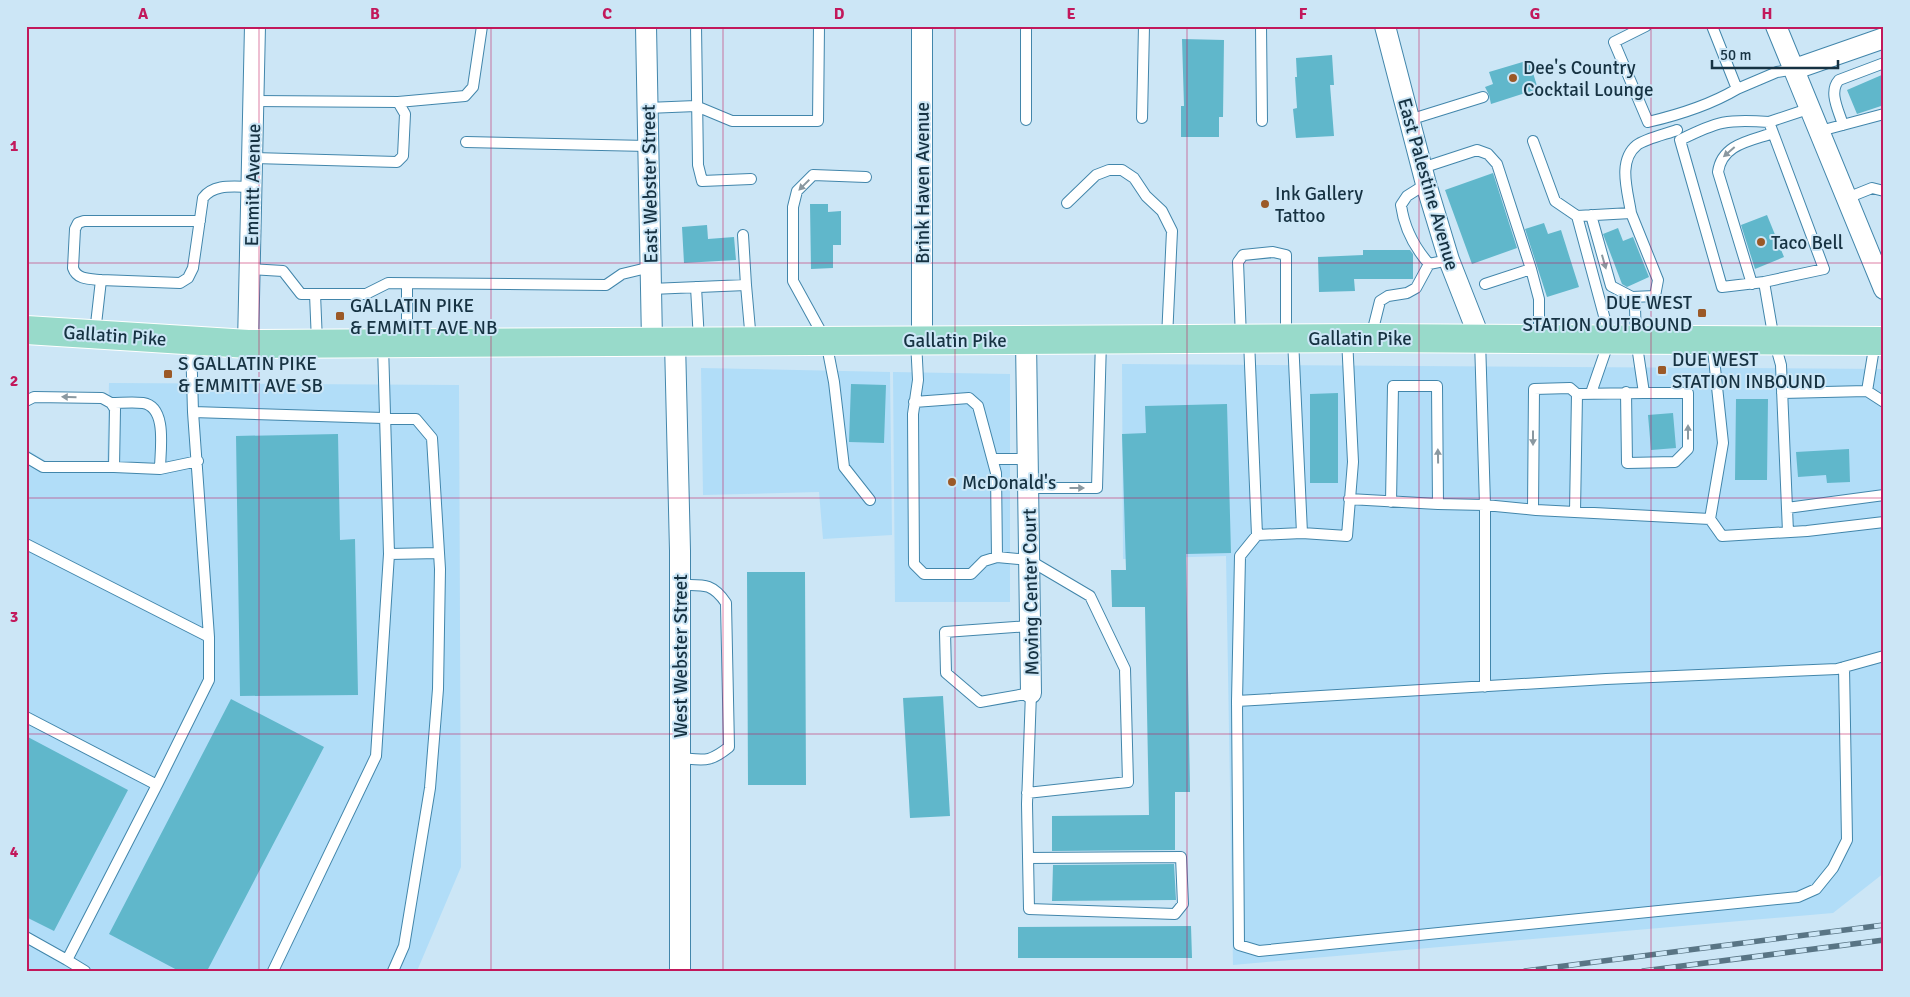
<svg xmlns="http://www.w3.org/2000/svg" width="1910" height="997" viewBox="0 0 1910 997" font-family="Signika,sans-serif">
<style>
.built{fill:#b1ddf8}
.building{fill:#60b7cb}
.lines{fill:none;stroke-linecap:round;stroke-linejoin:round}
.lane-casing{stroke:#4286ab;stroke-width:12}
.street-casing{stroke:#4286ab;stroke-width:22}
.primary-casing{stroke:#fff;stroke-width:30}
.lane{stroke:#fff;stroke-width:10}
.street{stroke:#fff;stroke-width:20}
.primary{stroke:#98daca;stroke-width:28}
.rail-casing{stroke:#597585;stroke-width:5.5}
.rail{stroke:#cce6f6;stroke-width:4;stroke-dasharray:11;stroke-linecap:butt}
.oneway{fill:#8a98a0}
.grid{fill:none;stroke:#c2185b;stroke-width:1;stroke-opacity:0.55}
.poi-dot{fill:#9b5927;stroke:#cce6f6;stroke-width:2}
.labels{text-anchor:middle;stroke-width:4;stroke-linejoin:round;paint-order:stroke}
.poi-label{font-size:19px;fill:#163242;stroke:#cce6f6;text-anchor:start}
.street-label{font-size:19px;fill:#163242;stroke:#cce6f6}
.neatline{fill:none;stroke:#c2185b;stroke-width:2}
.grid-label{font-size:16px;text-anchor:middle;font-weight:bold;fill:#c2185b}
</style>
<rect width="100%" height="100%" fill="#cce6f6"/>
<path class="built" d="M1122 364 1884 369V873L1833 913 1233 965 1226 556 1123 559Z
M701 368 890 372 892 535 823 539 819 492 703 495Z
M893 372 1010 374V602H895Z
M109 383 459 385 461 867 417 971H26V449L46 461H107Z"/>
<path class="building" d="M1182 39 1224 40 1223 117H1219V137H1181V106H1184Z
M1332 55 1334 85H1330L1334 136 1296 138 1293 109 1297 108 1295 77H1297L1296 58Z
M1529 60 1538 89 1491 104 1489 95 1485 87 1493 84 1489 72Z
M1884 74V105L1857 114 1847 90Z
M1493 173 1517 248 1472 264 1445 190Z
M810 204H828V212L841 211V245H833V268L811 269Z
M1767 215 1784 257 1755 269 1741 225Z
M1544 223 1548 234 1561 230 1579 287 1547 297 1525 229Z
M707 225 708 239 734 237 736 260 684 263 682 227Z
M1618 228 1623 241 1633 237 1649 277 1627 287 1622 284 1603 234Z
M1363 250H1410L1413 254V279H1354L1355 291 1319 292 1318 257 1363 255Z
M851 384 886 385 884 443 849 442Z
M1338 393V483H1310V394Z
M1736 399H1768L1767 480H1735Z
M1227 404 1231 553 1186 554 1190 792H1175V850L1052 851V816L1149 815 1145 607H1112L1111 570H1126L1122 434 1146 433 1145 406Z
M1673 413 1676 448 1651 450 1648 415Z
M338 434 340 540 355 539 358 695 240 696 236 436Z
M1849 449 1850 482 1827 483 1826 475 1798 477 1796 452Z
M747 572H805L806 785H748Z
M943 696 950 816 910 818 903 698Z
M231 699 324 747 207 971H179L109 934Z
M26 736 128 790 54 931 26 917Z
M1174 864 1176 900 1052 901 1053 865Z
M1191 926 1192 958H1018V927Z"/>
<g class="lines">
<defs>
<path id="lane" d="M696 26 698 165 702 181 751 179
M1261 26 1262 121
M1646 26 1614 42 1648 122C1678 115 1710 105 1737 89L1712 26
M1737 89 1777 72 1795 69
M398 102 465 96 473 87 482 26
M647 108 696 106 732 121H818L819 26
M1142 118 1144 26
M1026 120V26
M1409 120 1483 97
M1843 125C1839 111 1828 92 1839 80L1884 63
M1820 131 1884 114
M1533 141 1555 201 1577 216 1610 338 1591 393
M466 142 648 146
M252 158 397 162 403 156 405 114 398 102 254 101
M1422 168 1477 150 1488 154 1497 164 1531 269
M866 177 813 175 797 191 793 207V281L826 341 834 382 844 467 870 500
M1426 184 1407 196 1401 205C1404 227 1415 248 1429 264L1449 260
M1847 198 1872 188 1884 191
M1067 203 1096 175 1109 170H1122L1134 178 1146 196 1162 211 1172 231 1167 338
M1631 213C1628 192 1617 161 1637 145 1645 139 1666 134 1677 130
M1591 215 1611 286 1632 297
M743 235 746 285
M250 269 283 271 301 294H366L388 283 606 285 622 274 651 267
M101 280C90 279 77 280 73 268L75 229 78 223 84 221H200
M1764 282 1722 287 1680 140C1718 121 1727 119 1769 122
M1485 284 1531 269 1539 299V338
M1752 284 1718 172C1722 144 1750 141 1773 133
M696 287 699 341
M651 289 746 285 751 341
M315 294 317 342
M95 333 101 280 180 283 188 278 193 268 203 198C214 183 235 187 252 187
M1371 337 1380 301 1388 296 1407 293 1416 288 1429 264
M1241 338 1238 262 1243 255 1273 252 1286 255V337
M1293 339 1302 533
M1249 340 1257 535 1302 533 1347 536 1353 462 1347 338
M1480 340 1485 505V687
M407 341V284
M916 341 918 380 913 414 914 564 924 574H971L984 561 997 557 1029 560 1090 596 1125 669 1128 782 1027 793
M1867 391 1875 342
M1626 392 1627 463 1675 462 1688 449V393H1644
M1782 393 1867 391 1884 402
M26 401 34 397 102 398 111 403 115 409 114 467
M914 402 969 398 978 406 996 473 997 557
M111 403C121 403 133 402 143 403 168 407 160 451 160 469
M193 412 416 419 432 438 440 569 438 689 430 788 404 946 393 971
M26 457 43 467H114L160 469 198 461
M993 459H1028
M1028 488H1097L1101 340
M1349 499 1438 504 1485 505 1536 510 1710 519 1722 536 1807 531 1884 522
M1391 502 1393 386H1437L1438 504
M1787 508 1884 495
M1533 509 1534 389 1570 388 1577 394 1644 393 1636 339 1635 308 1632 297 1655 296 1658 280 1631 213 1577 216
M1575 512 1577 394
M1710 519 1723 443 1712 340
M1788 532 1781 365 1774 340 1764 282 1824 269 1769 122 1811 108
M1257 535 1240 556 1237 701 1606 679 1837 669 1884 656
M26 544 209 637
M389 554 439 553
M680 585C702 585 712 582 726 603L729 747C709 763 705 760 680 758
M1237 701 1239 945 1259 951 1798 897 1816 889 1833 868 1847 840 1844 667
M26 717 157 785 209 680V637L193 412 191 341
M1028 858 1181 857 1183 904 1175 914 1029 909 1027 804 1031 693 980 702 946 673 945 632 1030 626
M26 937 67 960
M85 971 67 960 157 785
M273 971 376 756 389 554 383 345"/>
<path id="street" d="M646 26 652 341
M1385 26 1426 184 1449 260 1480 339
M1776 26 1884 289
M1795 69 1884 38
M922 340V26
M1026 340 1031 693
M675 342 680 551V971
M248 344 255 26"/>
<path id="primary" d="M26 330 248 344 1371 338 1884 341"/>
</defs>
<use href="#lane" class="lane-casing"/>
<use href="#street" class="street-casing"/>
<use href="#primary" class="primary-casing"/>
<use href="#lane" class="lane"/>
<use href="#street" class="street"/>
<use href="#primary" class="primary"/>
<defs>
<path id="rail" d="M1525 971 1884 925
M1643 971 1884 940"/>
</defs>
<use href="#rail" class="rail-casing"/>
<use href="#rail" class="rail"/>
</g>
<defs><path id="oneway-solid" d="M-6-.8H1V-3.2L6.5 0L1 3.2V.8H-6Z" transform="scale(1.25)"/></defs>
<g class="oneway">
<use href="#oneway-solid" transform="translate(1729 152) rotate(139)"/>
<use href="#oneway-solid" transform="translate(804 185) rotate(135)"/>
<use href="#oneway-solid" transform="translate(1604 262) rotate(74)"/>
<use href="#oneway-solid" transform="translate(69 397) rotate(-179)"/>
<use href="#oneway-solid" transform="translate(1688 432) rotate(-90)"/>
<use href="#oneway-solid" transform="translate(1533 438) rotate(90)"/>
<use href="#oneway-solid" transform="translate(1438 456) rotate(-91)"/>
<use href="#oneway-solid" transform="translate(1077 488)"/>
</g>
<path class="grid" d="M259 26V971M491 26V971M723 26V971M955 26V971M1187 26V971M1419 26V971M1651 26V971M26 263H1884M26 498H1884M26 734H1884"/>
<g class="poi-dot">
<circle cx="1513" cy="78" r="5"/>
<circle cx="1265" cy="204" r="5"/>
<circle cx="1761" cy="242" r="5"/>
<rect x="1697" y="308" width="10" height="10" rx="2.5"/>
<rect x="335" y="311" width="10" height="10" rx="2.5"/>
<rect x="1657" y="365" width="10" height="10" rx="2.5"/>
<rect x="163" y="369" width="10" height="10" rx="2.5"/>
<circle cx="952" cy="482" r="5"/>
</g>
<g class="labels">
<g class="poi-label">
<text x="1523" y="74">Dee's Country<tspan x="1523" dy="22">Cocktail Lounge</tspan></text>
<text x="1275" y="200">Ink Gallery<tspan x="1275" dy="22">Tattoo</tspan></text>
<text x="1771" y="249">Taco Bell</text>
<text x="1692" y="309" text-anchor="end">DUE WEST<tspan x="1692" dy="22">STATION OUTBOUND</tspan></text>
<text x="350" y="312">GALLATIN PIKE<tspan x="350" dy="22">&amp; EMMITT AVE NB</tspan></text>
<text x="1672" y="366">DUE WEST<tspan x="1672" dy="22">STATION INBOUND</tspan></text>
<text x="178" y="370">S GALLATIN PIKE<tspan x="178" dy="22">&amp; EMMITT AVE SB</tspan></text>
<text x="962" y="489">McDonald's</text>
</g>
<g class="street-label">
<text transform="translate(922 183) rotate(-90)" y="7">Brink Haven Avenue</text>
<text transform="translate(649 184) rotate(-91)" y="7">East Webster Street</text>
<text transform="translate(1429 184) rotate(74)" y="7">East Palestine Avenue</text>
<text transform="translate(252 185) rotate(-89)" y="7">Emmitt Avenue</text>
<text transform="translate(115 335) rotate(4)" y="7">Gallatin Pike</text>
<text x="1360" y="345">Gallatin Pike</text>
<text x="955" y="347">Gallatin Pike</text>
<text transform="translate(1030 592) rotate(-91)" y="7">Moving Center Court</text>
<text transform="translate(680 656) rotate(-90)" y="7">West Webster Street</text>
</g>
</g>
<rect width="1910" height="997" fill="none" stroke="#cce6f6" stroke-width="55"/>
<path d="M1712 60v8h126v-8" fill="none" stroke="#163242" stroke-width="2.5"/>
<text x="1720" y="60" font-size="15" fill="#163242" stroke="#cce6f6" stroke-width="4" paint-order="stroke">50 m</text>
<rect x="28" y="28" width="1854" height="942" class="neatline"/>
<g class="grid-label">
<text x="143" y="19">A</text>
<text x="375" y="19">B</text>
<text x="607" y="19">C</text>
<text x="839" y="19">D</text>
<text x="1071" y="19">E</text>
<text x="1303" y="19">F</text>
<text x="1535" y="19">G</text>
<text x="1767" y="19">H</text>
<text x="14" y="151">1</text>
<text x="14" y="386">2</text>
<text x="14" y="622">3</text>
<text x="14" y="857">4</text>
</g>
</svg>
